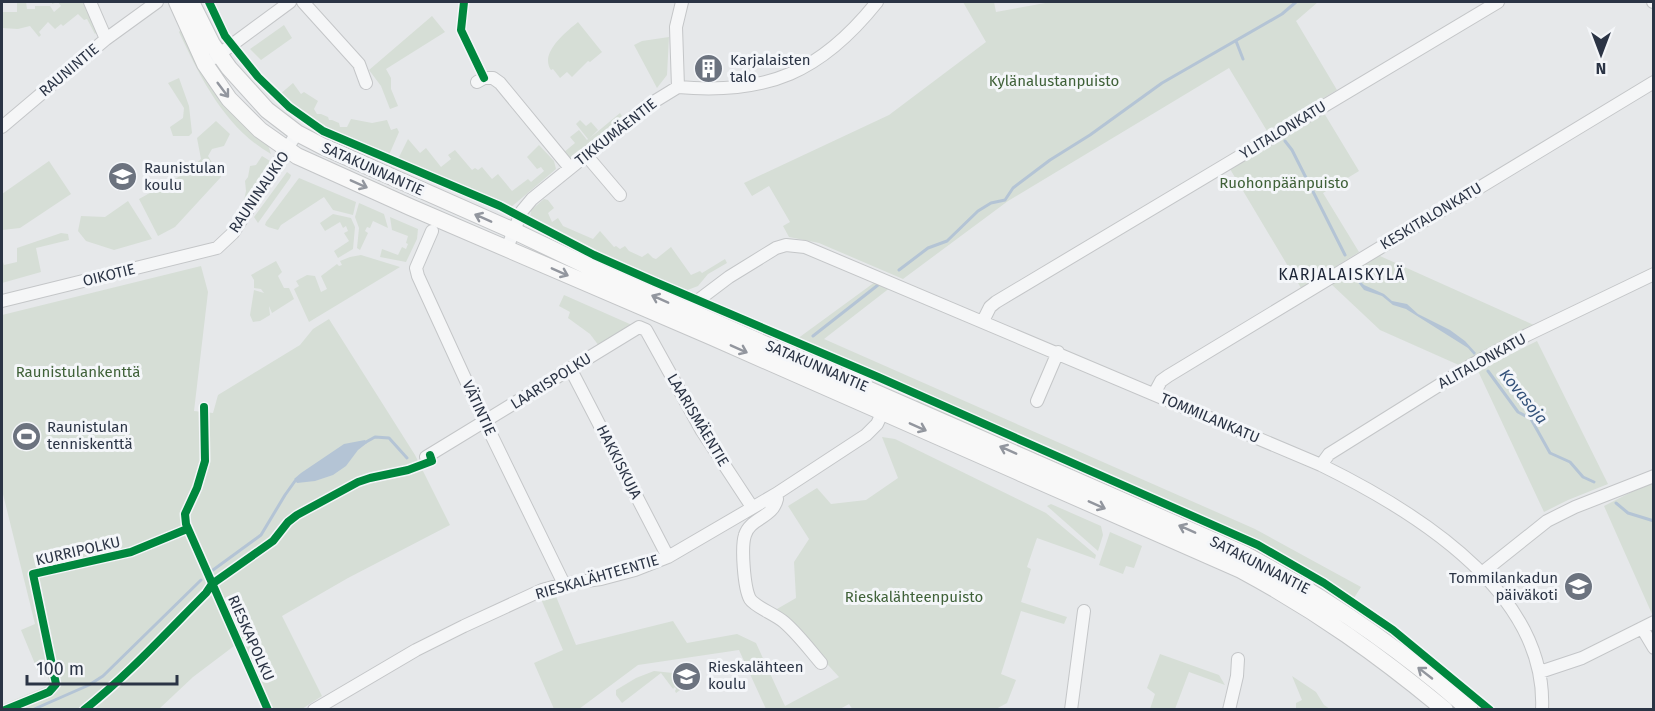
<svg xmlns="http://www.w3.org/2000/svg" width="1655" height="711" viewBox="0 0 1655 711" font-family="'Fira Sans',sans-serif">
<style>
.green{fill:#d6ded6}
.water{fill:#b4c4d5}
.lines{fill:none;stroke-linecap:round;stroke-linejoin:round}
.stream{stroke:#b4c4d5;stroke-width:3}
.minor-casing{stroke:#c4c6c8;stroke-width:14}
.secondary-casing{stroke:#c4c6c8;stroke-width:18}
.minor{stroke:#f5f6f7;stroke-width:12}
.secondary{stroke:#f8f8f8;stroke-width:16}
.cycleway-casing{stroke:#f4f6f9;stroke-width:11}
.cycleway{stroke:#00873e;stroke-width:8}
.oneway{stroke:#92969e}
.labels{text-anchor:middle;stroke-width:6;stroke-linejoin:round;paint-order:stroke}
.poi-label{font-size:15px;fill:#2b3445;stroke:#f4f6f9;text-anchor:start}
.street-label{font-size:15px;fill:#2b3445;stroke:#f4f6f9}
.park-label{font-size:15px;fill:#3f6138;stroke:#f4f6f9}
.neighbourhood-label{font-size:16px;letter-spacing:1.5px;fill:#1d2536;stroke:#f4f6f9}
.water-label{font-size:16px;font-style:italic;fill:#34527a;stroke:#f4f6f9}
</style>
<rect width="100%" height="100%" fill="#e6e8ea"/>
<path class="green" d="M17 2H26L27 9H35V6H50L54 12 61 6 58 2 52 4V2H83L97 32 95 34 87 19 84 20 78 14 63 26 61 24 55 29 48 22 39 32 41 35 39 37 30 26 18 29 2 28V12H17Z
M963 2H994L996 12 1051 2H1318L1296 21 1337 90 1267 131 1229 68 1008 201 903 279 819 243 789 237 783 226 790 222 769 186 752 196 744 183 889 115 986 42Z
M432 16 445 32 386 69 391 78V89L398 106 390 109 381 86 369 70Z
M578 22 602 52 590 62 588 61 572 77 567 72 560 78 553 69 551 70C539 53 566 32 578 22Z
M284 25 292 38 261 60 250 49Z
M182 28 268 145 271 154C225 128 200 77 179 32Z
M669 37 667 75 657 88 634 45 642 41Z
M179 78 189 106 192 133 189 136H173L170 127 183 118 184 108 168 83Z
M293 83 301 94 304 92 318 101 314 109 317 114H321L328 117 329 120H332L339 123 340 127H347L351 119 372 123 387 120 391 130 397 128 399 132 389 155C348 138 313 125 279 95Z
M620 113 622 116 576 155 571 158 563 153 575 143 570 137 579 130 587 140 588 139 576 124 580 120 586 126 591 122 598 130 590 138Z
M1324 113 1359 171 1323 193 1359 252 1301 288 1230 169Z
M216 121 230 134 224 146 212 149 208 156 214 166 221 168V177L175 227 158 236 139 199 182 175 201 159 197 138Z
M408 139 420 153 426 148 441 167 451 159 448 155 455 150 472 170 475 168 478 170 482 167 492 179 498 174 512 191 528 179 531 182 544 171 541 167 537 169 527 157 539 145 554 161 556 169 510 208 398 159Z
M262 156 270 161 269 164 246 206 243 205 246 191 245 181 248 177 250 166 256 165Z
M49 161 71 194 20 228 2 230V194Z
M287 172 291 175 290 178 258 223 254 217Z
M299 178 356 202 353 215 333 210 324 197 281 225 278 230 268 227 265 225 266 222Z
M544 199 548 200 554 208 548 213 552 222 558 218 563 226 593 239 600 231 614 247 616 246 620 249 625 246 629 251 642 257 648 253 653 258 656 259 671 247 691 275 700 271 702 273 725 259 727 263 708 274 698 286 685 291 582 246 530 218 531 210Z
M128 201 152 239 114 250 86 241 78 231 81 216 105 217Z
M359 203 384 214 388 228 373 221 370 228 367 227 365 231 368 233 360 250 357 248 359 228 355 217Z
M333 214 351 218 355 227 353 249 338 258 334 251 349 241 344 233 348 231 346 226 343 228 340 222 325 231 320 223Z
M390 217 418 229 417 239 406 262 380 257 382 249 398 255 402 247 406 249 408 244 406 243 408 236 392 230Z
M61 233 68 234 69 240 36 248 41 272 2 283V259L4 265 17 262V248Z
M1389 248 1391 249 1380 256 1536 326 1461 366 1380 330 1330 283 1337 278 1339 280 1342 278 1341 276Z
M361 255 400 267 309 322 294 289 299 286 296 281 307 275 315 276 321 292 327 289 321 276 337 264 339 266 342 265 340 261 350 257Z
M276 261 282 272 278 276 284 288H289L294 299 272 313 269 306 270 315 260 321 253 322 250 315 254 290 264 293 261 289 254 288V280L251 275Z
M201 266 208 292 194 411 213 413 218 395 300 345 313 329 329 319 415 455 450 525 348 578 282 616 322 696 302 709H262L234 646 193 677 159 709H2V705L50 685 47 673 40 676 21 630 35 624 2 490V315Z
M875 282 891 287 824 339 1255 529 1361 587 1354 598 1298 563 1241 533 1042 444 797 339Z
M564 295 632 325 599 346 590 334 568 318 570 312 559 306Z
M1537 341 1608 484 1568 500 1544 512 1478 371Z
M918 398 1037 450 1035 456 915 404Z
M882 437 895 439 1046 513 1096 555 1095 559 1093 558 1037 538 1027 567 1031 569 1021 602 1067 617 1064 624 1021 611 1001 674 1016 680 1007 703 996 709 853 710 849 704 840 709H766L739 650 638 665 579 709H554L534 663 563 650 541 599 555 594 576 645 673 621 687 643 737 634 756 643 785 706 839 677 777 609 796 598 794 562 809 539 788 506 817 488 831 504 866 500 898 478Z
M1043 452 1262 552 1332 593 1409 646 1402 647 1040 459Z
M1653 481V613L1652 614 1604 506Z
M1051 504 1101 526 1103 535 1098 551 1047 506Z
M1110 532 1142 546 1134 568 1126 566 1123 574 1099 565Z
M1160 654 1219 675 1225 685 1189 672 1175 709H1150L1155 694 1147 688Z
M654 671 673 673 690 683 676 693 675 691 676 689 675 687 673 689 661 673 622 703 616 695V690L636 678Z
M1292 676 1316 692 1324 705 1330 709 1296 708V703L1302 700Z"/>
<path class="water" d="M1357 273 1360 281 1364 285 1384 294 1392 301 1407 304 1418 314 1450 330 1465 341 1476 353 1474 355 1468 348 1406 309 1393 305 1382 296 1364 290 1353 276Z
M365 440 367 443 358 450 346 466 333 475 315 481 297 483 294 479 301 473 344 444Z"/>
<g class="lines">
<path class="stream" d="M1236 41 1243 59
M1285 141 1292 150 1345 255
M899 270 928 248 947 241 978 211 991 203 1005 200 1013 188 1050 160 1090 135 1162 83 1282 14 1296 2
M813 336 878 285
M1488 371 1518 412 1531 419 1550 453 1570 462 1583 477 1594 482
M366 442 375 437 389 438 407 458
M1616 503 1628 513 1654 521
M213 570 261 535 285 495 295 481
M32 710 89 685 103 676 201 580"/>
<defs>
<path id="minor" d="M303 2 359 64 366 83
M1653 2H1654
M106 39 157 2
M214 58 290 2
M477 82 484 78H493L500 83 570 168
M678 87C768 95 821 72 877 2
M2 127 106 39 90 2
M586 155 620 195
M432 231 416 268 418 276 485 422 564 584
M507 248 522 211 532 199 647 106 678 87 676 27 682 2
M2 301 217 248 233 233 297 133
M680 314 729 277 776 248 786 245 805 247 1321 465C1413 510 1548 592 1542 710
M983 321 990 307 996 302 1498 2
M570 368 668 557
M1154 394 1161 381 1168 376 1654 82
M1037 401 1058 352
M426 457 639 327 646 330 702 431 752 507
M1321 465 1329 454 1473 364 1527 335 1654 274
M776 494 777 499C773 518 750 518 745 535 741 547 744 588 750 599 755 607 775 614 784 622 798 634 809 649 821 663
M1483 572 1547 521 1575 507 1654 476
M1642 628 1654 648
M1540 672 1582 658 1654 622
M314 710 416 650 464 626 542 590 564 584 601 579 635 570 668 557 776 494 866 435 877 424 885 407
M1071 710 1084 611
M1229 710 1237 676 1238 659"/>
<path id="secondary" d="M177 2 205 64 229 99 260 130 297 156 410 207 712 337 1241 570C1317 611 1379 655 1445 710
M191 2 212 44 229 68 267 110 297 133 322 146 514 231 600 272 1244 554C1325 597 1401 649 1470 710"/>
</defs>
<use href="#minor" class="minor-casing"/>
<use href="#secondary" class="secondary-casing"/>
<use href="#minor" class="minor"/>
<use href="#secondary" class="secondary"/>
<defs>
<path id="cycleway" d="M209 2 225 36 258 77 289 107 323 131 500 206 594 255 655 282 878 377 1258 545 1324 583 1393 630 1490 710
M464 2 461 30 484 78
M204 407 205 461 197 488 185 514 186 524 268 710
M5 710 49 692 56 684 33 574 131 552 187 529
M84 710C128 675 167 632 206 593L212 584 273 541 288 522 297 515 358 482 370 478 408 470 432 461 430 455"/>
</defs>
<use href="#cycleway" class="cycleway-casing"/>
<use href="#cycleway" class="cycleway"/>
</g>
<defs><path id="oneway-shaft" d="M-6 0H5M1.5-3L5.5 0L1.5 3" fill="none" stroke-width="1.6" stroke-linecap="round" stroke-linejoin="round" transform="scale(1.5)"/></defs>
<g class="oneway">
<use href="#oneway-shaft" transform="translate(223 90) rotate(53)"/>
<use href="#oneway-shaft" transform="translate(359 184) rotate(24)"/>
<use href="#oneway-shaft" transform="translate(483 218) rotate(-156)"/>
<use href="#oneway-shaft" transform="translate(560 272) rotate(24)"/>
<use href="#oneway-shaft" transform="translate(660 299) rotate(-156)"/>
<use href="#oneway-shaft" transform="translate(739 349) rotate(24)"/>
<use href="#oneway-shaft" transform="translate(918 427) rotate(24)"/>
<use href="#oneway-shaft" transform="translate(1008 450) rotate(-156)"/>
<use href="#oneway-shaft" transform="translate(1097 505) rotate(24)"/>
<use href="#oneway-shaft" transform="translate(1187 529) rotate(-156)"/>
<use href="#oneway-shaft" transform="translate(1425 673) rotate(-142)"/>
</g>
<defs>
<symbol id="building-disc" viewBox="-11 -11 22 22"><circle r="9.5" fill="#6c737f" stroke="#f4f6f9"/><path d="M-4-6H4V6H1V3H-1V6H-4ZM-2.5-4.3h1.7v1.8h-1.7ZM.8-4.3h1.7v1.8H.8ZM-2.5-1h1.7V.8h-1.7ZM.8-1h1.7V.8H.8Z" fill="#fff"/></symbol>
<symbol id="school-disc" viewBox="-11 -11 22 22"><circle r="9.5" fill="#6c737f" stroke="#f4f6f9"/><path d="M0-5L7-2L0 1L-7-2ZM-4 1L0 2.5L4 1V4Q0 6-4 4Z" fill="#fff"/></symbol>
<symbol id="stadium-disc" viewBox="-11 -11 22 22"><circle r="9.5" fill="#6c737f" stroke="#f4f6f9"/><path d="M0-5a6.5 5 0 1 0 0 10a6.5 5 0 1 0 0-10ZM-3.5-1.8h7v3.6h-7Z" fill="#fff"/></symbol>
</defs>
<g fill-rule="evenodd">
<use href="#building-disc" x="692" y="52" width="33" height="33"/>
<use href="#school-disc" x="106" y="160" width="33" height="33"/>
<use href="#stadium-disc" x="10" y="420" width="33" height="33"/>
<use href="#school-disc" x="1562" y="570" width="33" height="33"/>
<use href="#school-disc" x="670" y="660" width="33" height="33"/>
</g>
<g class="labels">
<g class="poi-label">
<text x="730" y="65">Karjalaisten<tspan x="730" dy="17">talo</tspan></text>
<text x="144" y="173">Raunistulan<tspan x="144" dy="17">koulu</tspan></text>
<text x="47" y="432">Raunistulan<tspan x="47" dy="17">tenniskenttä</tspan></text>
<text x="1558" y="583" text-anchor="end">Tommilankadun<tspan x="1558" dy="17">päiväkoti</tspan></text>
<text x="708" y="672">Rieskalähteen<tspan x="708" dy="17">koulu</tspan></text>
</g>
<g class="street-label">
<text transform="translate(69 70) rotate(-40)" y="5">RAUNINTIE</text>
<text transform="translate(1283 130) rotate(-31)" y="5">YLITALONKATU</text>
<text transform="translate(616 132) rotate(-38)" y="5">TIKKUMÄENTIE</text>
<text transform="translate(373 169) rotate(24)" y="5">SATAKUNNANTIE</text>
<text transform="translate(259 192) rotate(-56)" y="5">RAUNINAUKIO</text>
<text transform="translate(1431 216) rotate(-31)" y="5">KESKITALONKATU</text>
<text transform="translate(109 275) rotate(-14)" y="5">OIKOTIE</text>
<text transform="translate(1482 361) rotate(-29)" y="5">ALITALONKATU</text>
<text transform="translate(817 366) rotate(23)" y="5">SATAKUNNANTIE</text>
<text transform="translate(551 381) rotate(-32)" y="5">LAARISPOLKU</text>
<text transform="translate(479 408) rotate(65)" y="5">VÄTINTIE</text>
<text transform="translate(1210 418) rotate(23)" y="5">TOMMILANKATU</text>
<text transform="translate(698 420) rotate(59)" y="5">LAARISMÄENTIE</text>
<text transform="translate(619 462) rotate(63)" y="5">HAKKISKUJA</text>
<text transform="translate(78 551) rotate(-13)" y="5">KURRIPOLKU</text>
<text transform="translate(1260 565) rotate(27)" y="5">SATAKUNNANTIE</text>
<text transform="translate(597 577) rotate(-16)" y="5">RIESKALÄHTEENTIE</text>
<text transform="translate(251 638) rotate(66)" y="5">RIESKAPOLKU</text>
</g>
<g class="park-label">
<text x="1054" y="86">Kylänalustanpuisto</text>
<text x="1284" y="188">Ruohonpäänpuisto</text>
<text x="78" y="377">Raunistulankenttä</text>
<text x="914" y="602">Rieskalähteenpuisto</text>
</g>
<g class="neighbourhood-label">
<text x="1342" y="280">KARJALAISKYLÄ</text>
</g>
<g class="water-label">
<text transform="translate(1524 396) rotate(51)" y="6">Kovasoja</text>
</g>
</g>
<rect width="1655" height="711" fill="none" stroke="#2b3445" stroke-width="6"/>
<g transform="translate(1601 54) rotate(180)" stroke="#f4f6f9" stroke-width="4.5" paint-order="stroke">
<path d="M0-4.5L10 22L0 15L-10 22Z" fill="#2b3445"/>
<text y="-9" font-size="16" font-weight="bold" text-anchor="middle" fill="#2b3445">N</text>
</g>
<path d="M27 675v9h150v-9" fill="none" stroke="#2b3445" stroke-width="3"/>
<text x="36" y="675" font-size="18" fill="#2b3445" stroke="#f4f6f9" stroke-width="4.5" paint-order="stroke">100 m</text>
</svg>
